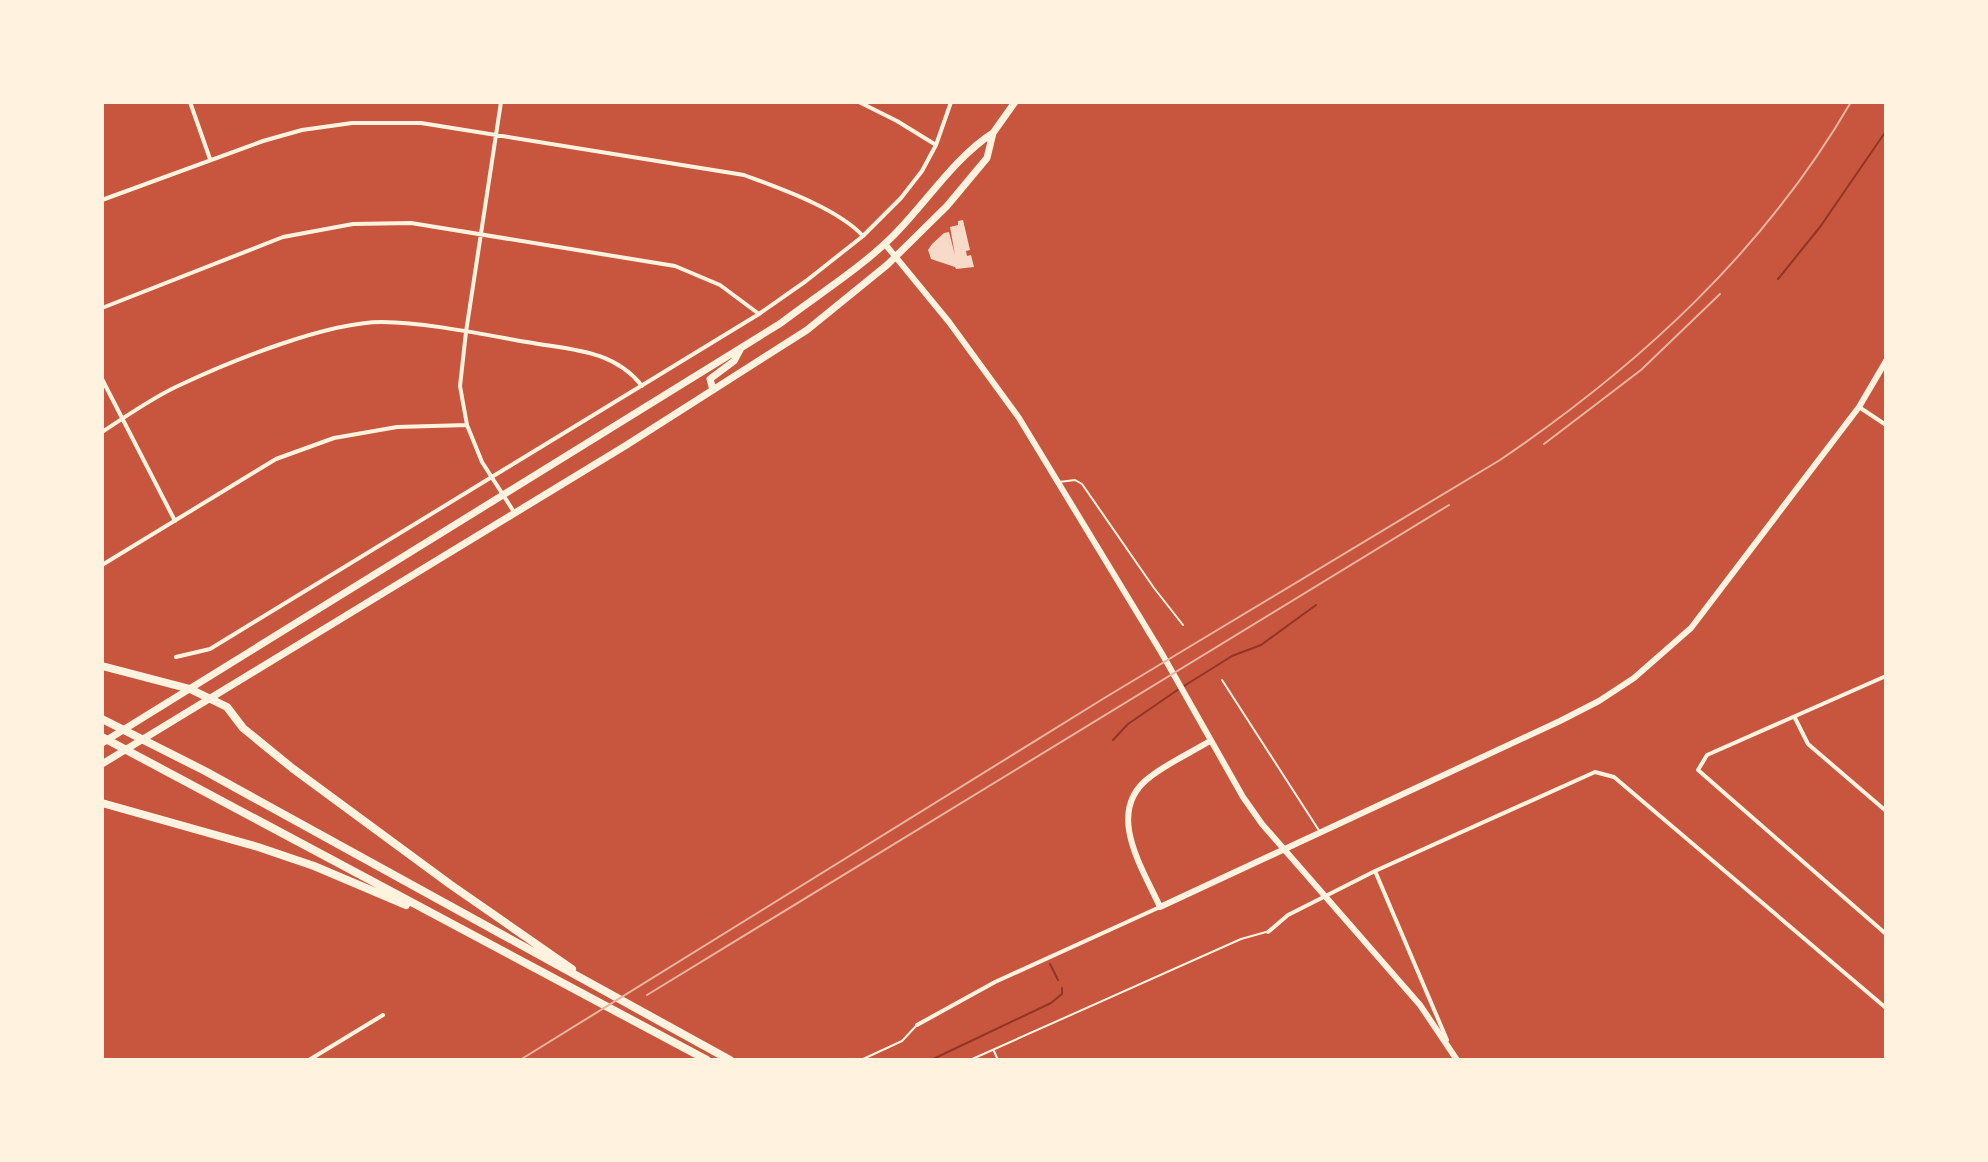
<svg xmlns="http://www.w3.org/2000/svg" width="1988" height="1162" viewBox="0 0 1988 1162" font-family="'Open Sans',sans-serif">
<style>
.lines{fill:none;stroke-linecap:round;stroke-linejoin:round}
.stream{stroke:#8f3625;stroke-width:2}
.building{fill:#f7dbc8}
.service{stroke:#fff3e0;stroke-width:2}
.minor{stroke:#fff3e0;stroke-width:4}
.tertiary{stroke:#fff3e0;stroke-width:6}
.primary{stroke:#fff3e0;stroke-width:7}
.motorway{stroke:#fff3e0;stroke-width:8}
.rail{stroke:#e9b49f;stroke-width:2}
</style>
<rect width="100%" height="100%" fill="#c8553d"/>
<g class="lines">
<path class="stream" d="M1778 279 1820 227 1886 131
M1184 686 1232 656 1261 645 1316 605
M1113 740 1128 724 1179 689
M1050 964 1058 980
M931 1060 1051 1003 1062 994V988"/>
</g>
<path class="building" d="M963 220 970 250 966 251 967 256 971 255 974 267 956 269 955 267 931 259 928 250 932 244 944 233 949 232 955 255 950 227 958 225V221Z"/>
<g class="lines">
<path class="service" d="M1059 482 1075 480 1082 484 1154 588 1183 625
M1222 680 1320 832
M994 1051 998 1060
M861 1060 902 1041 916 1026
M970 1060 1241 939 1266 932"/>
<path class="minor" d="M190 102 210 159
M501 102 466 332 460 386 467 425 482 462 514 512
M859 102 897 121 936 145
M102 200 263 141 302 130 352 123H421L744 175C779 188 837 208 863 236
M102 308 283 237 353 224 411 223 675 266 720 285 759 314
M102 379 175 521
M1859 407 1886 425
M102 432C127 416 153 397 180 385 231 361 327 322 382 322 430 323 480 334 527 342 570 350 613 349 642 386
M102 565 276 459 334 438 397 427 467 425
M176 657 210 649 759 314 806 281 863 236 901 198 922 171 936 145 951 102
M1886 676 1707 755 1698 770 1886 934
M1795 718 1808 744 1886 811
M1375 871 1447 1040
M1268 932 1288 915 1375 871 1595 772 1614 777 1886 1008
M917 1025 995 982 1160 907
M309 1060 383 1015"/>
<path class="tertiary" d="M885 244 949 322 1019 418 1161 652 1243 797 1262 824 1420 1005 1457 1060
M1210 741C1190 753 1168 763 1150 777 1104 811 1142 867 1160 907L1560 721 1599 701 1634 678 1691 628 1859 407 1886 361"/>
<path class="primary" d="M713 390 710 379 734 361 741 348
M102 743 781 323C819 294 861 268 894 235 926 203 955 157 993 133
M102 764 625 446 807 330 887 265 947 206 987 158 993 133 1015 102"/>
<path class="motorway" d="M102 666 190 689 227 707 243 728 292 768 451 885 572 969
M102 719 205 771 730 1060
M102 737 707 1060
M102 803 258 847 314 866 406 905"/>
<path class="rail" d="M1544 444 1641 370 1720 294
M647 995 1449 505
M520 1060 1106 697 1500 460C1640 365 1765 250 1851 102"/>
</g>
<rect width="1988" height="1162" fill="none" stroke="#fff3e0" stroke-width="208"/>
</svg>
